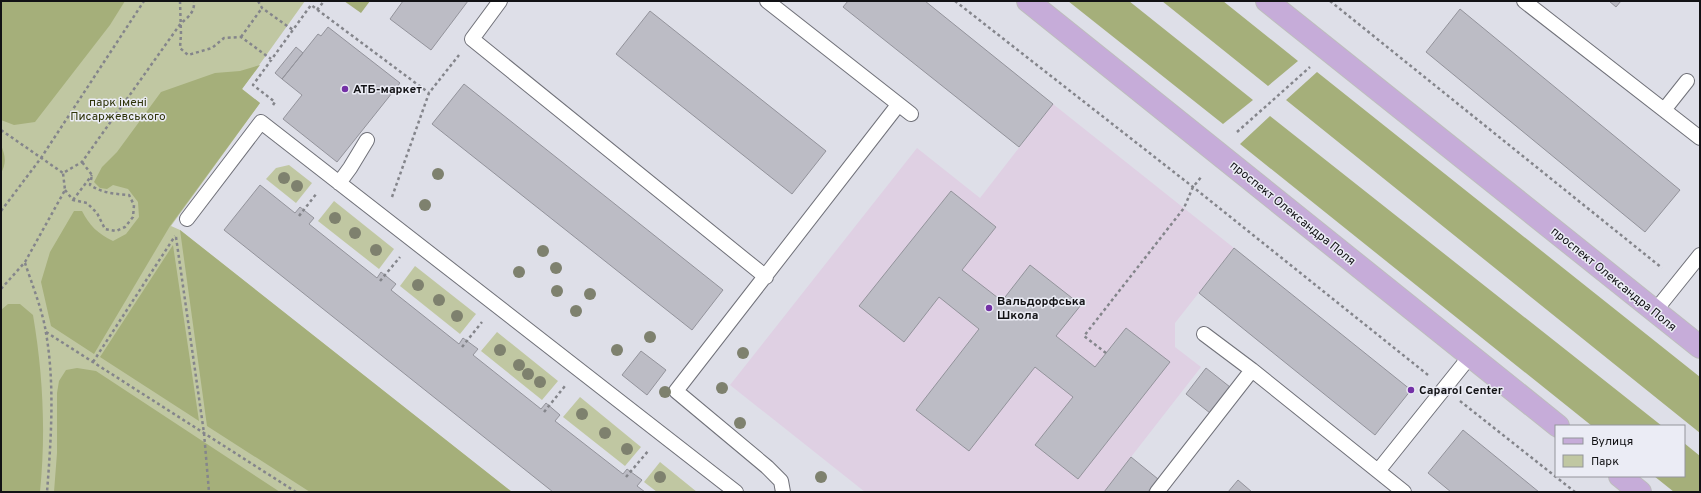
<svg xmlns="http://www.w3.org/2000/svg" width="1701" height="493" viewBox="0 0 1701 493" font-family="Overpass,sans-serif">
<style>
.education{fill:#dfd0e3}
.green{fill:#c0c7a2}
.forest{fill:#a5af7a}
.building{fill:#bcbcc5;stroke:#93939b}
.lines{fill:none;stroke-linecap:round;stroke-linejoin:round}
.service-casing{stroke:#707179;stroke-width:16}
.primary-casing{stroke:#bdbdbd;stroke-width:24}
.path{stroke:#84858b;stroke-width:2.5;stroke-dasharray:3 3;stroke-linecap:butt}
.service{stroke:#fff;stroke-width:14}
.primary{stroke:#c6acd9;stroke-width:22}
.tree{fill:#7e816e}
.poi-dot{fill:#7431a6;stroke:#ebecf5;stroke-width:1.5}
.labels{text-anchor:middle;stroke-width:3;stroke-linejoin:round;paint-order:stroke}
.poi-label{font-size:12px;font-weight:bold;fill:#121215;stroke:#ebecf5;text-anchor:start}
.park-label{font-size:12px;fill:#2f340a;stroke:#ebecf5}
.street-label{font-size:12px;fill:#121215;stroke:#ebecf5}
</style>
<rect width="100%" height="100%" fill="#dedfe8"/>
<path class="education" d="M1053 104 1234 248 1175 323V347L1201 367 1131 457 1158 479 1148 492H865L730 385 917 148 980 198Z"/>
<path class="green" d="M1 1H305L242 89 260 103 171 226 180 230 512 492H1Z
M289 165 312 183 296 203 266 179 276 168Z
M334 201 394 249 379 269 318 221Z
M415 266 476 314 460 334 400 286Z
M497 332 558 381 542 400 481 351Z
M580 397 641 447 625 466 563 417Z
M660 462 697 492H657L644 482Z"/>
<path class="forest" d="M1 1H125L110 25 35 122 14 125 1 120Z
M344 1H370L361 13Z
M1068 1H1129L1253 100 1223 124Z
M1162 1H1223L1298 61 1268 86Z
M260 65 242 89 260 103 170 226 94 354 51 326 41 282 50 252 74 211H82C89 225 98 234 113 241L126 234 139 217 138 202 128 189 113 185 107 189 100 188 94 182 102 167 117 152 161 92 215 73 240 71Z
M1317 72 1700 377V433L1286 100Z
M1270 116 1662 426H1592L1240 144Z
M1 145C5 155 7 163 1 173Z
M180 230 512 492H310L207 426Z
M173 245 199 421 100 357Z
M8 304H20L33 315C43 374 46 432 40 492H1V310Z
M77 368 96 371 280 492H54L57 453V393L59 381 66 370Z
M1684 443 1700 456V492H1674L1654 476H1684Z"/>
<path class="building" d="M403 1H468L431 50 390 19Z
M848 1H925L1053 104 1019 147 843 7Z
M1609 1H1621L1616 7Z
M1460 9 1680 190 1645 232 1426 52Z
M650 11 826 151 792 194 616 54Z
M328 27 400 83 337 162 283 119 302 95 282 79 318 34 321 36Z
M296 47 303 53 282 79 275 73Z
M464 84 723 290 692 330 432 124Z
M260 185 295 213 300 207 314 218 309 224 377 278 381 272 396 284 391 290 459 344 463 338 478 349 473 355 541 409 546 403 560 415 555 421 623 474 627 469 642 480 637 486 645 492H553L224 230Z
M951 191 996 227 962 270 1002 301 1030 265 1081 305 1056 336 1095 367 1126 328 1170 362 1078 479 1035 445 1073 397 1035 367 969 451 916 410 979 329 939 297 904 342 859 306Z
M1234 248 1411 390 1375 435 1199 293Z
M641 351 666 370 647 395 622 375Z
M1206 368 1230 387 1210 413 1186 394Z
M1463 430 1539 492H1451L1428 473Z
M1131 457 1158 479 1148 492H1104Z
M1238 480 1252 492H1228Z"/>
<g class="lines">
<defs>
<path id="service" d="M500 1 472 39 766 277
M767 1 911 114
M1524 1 1700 138
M1664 110 1687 81
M339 183 350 168 367 140
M187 219 261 122 736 492
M1655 311 1700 255
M1204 334 1252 370 1404 492
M1378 471 1471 355
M783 492 781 481 767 467 676 391 898 105
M1157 492 1252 370"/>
<path id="primary" d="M1028 1 1558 426
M1267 1 1700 347
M1620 476 1640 492"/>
</defs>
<use href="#service" class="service-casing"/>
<use href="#primary" class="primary-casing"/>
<path class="path" d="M180 1 181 34 180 48 188 55 212 48 224 38 241 37 271 59
M258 1 262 8 293 30
M955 1 1193 187 1428 375
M1330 1 1662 268
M317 10 324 1
M241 37 262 8
M273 105 275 102 253 85 311 5 429 93
M1 130 63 173
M1237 132 1310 67
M65 190 73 200 87 203 97 213 105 229 116 231 125 227 133 217 134 205 129 195C115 194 102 193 90 185L92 175 82 162
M392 197 429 93 459 55
M73 200 92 175
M1 211 41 158 144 1
M299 216 317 193
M176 237 204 433 209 492
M25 263C32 284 43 312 46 333 55 384 51 441 47 492
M380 281 400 257
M1 289 25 262 65 190 63 173 82 162 181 23C189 17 195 11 194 1
M46 332 296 492
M462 347 482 322
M1106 353 1084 336 1184 208 1193 187 1202 176
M93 362 175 236
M1460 401 1575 492
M544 412 565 386
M626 477 649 450"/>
<use href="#service" class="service"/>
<use href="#primary" class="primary"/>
</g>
<g class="tree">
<circle cx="438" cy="174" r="6"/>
<circle cx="284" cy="178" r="6"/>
<circle cx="297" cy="186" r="6"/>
<circle cx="425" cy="205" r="6"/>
<circle cx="335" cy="218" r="6"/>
<circle cx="355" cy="233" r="6"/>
<circle cx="376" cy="250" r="6"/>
<circle cx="543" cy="251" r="6"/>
<circle cx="556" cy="268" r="6"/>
<circle cx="519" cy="272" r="6"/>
<circle cx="418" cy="285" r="6"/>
<circle cx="557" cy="291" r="6"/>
<circle cx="590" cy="294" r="6"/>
<circle cx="439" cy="300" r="6"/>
<circle cx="576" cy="311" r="6"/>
<circle cx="457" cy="316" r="6"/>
<circle cx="650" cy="337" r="6"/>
<circle cx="500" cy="350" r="6"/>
<circle cx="617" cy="350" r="6"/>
<circle cx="743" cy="353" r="6"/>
<circle cx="519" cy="365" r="6"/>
<circle cx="528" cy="374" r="6"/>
<circle cx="540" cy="382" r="6"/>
<circle cx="722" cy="388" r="6"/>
<circle cx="665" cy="392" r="6"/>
<circle cx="582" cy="414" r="6"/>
<circle cx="740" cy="423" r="6"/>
<circle cx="605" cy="433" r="6"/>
<circle cx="627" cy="449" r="6"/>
<circle cx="660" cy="477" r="6"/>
<circle cx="821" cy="477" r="6"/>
</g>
<g class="poi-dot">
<circle cx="345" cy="89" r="4"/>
<circle cx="989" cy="308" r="4"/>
<circle cx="1411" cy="390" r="4"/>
</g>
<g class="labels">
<g class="poi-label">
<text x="353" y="93">АТБ-маркет</text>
<text x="997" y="305">Вальдорфська<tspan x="997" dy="14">Школа</tspan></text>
<text x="1419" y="394">Caparol Center</text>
</g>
<g class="park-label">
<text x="118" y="106">парк імені<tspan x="118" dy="14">Писаржевського</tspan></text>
</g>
<g class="street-label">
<text transform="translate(1293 213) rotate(39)" y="4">проспект Олександра Поля</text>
<text transform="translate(1614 279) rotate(39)" y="4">проспект Олександра Поля</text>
</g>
</g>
<rect width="1701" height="493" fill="none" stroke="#121215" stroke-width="4"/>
<rect x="1555" y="425" width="130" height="52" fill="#ebecf5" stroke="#94959b"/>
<rect x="1563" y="438" width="20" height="6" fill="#c6acd9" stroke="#94959b"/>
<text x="1591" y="445" font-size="12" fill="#121215">Вулиця</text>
<rect x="1563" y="455" width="20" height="12" fill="#c0c7a2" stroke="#94959b"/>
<text x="1591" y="465" font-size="12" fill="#121215">Парк</text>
</svg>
